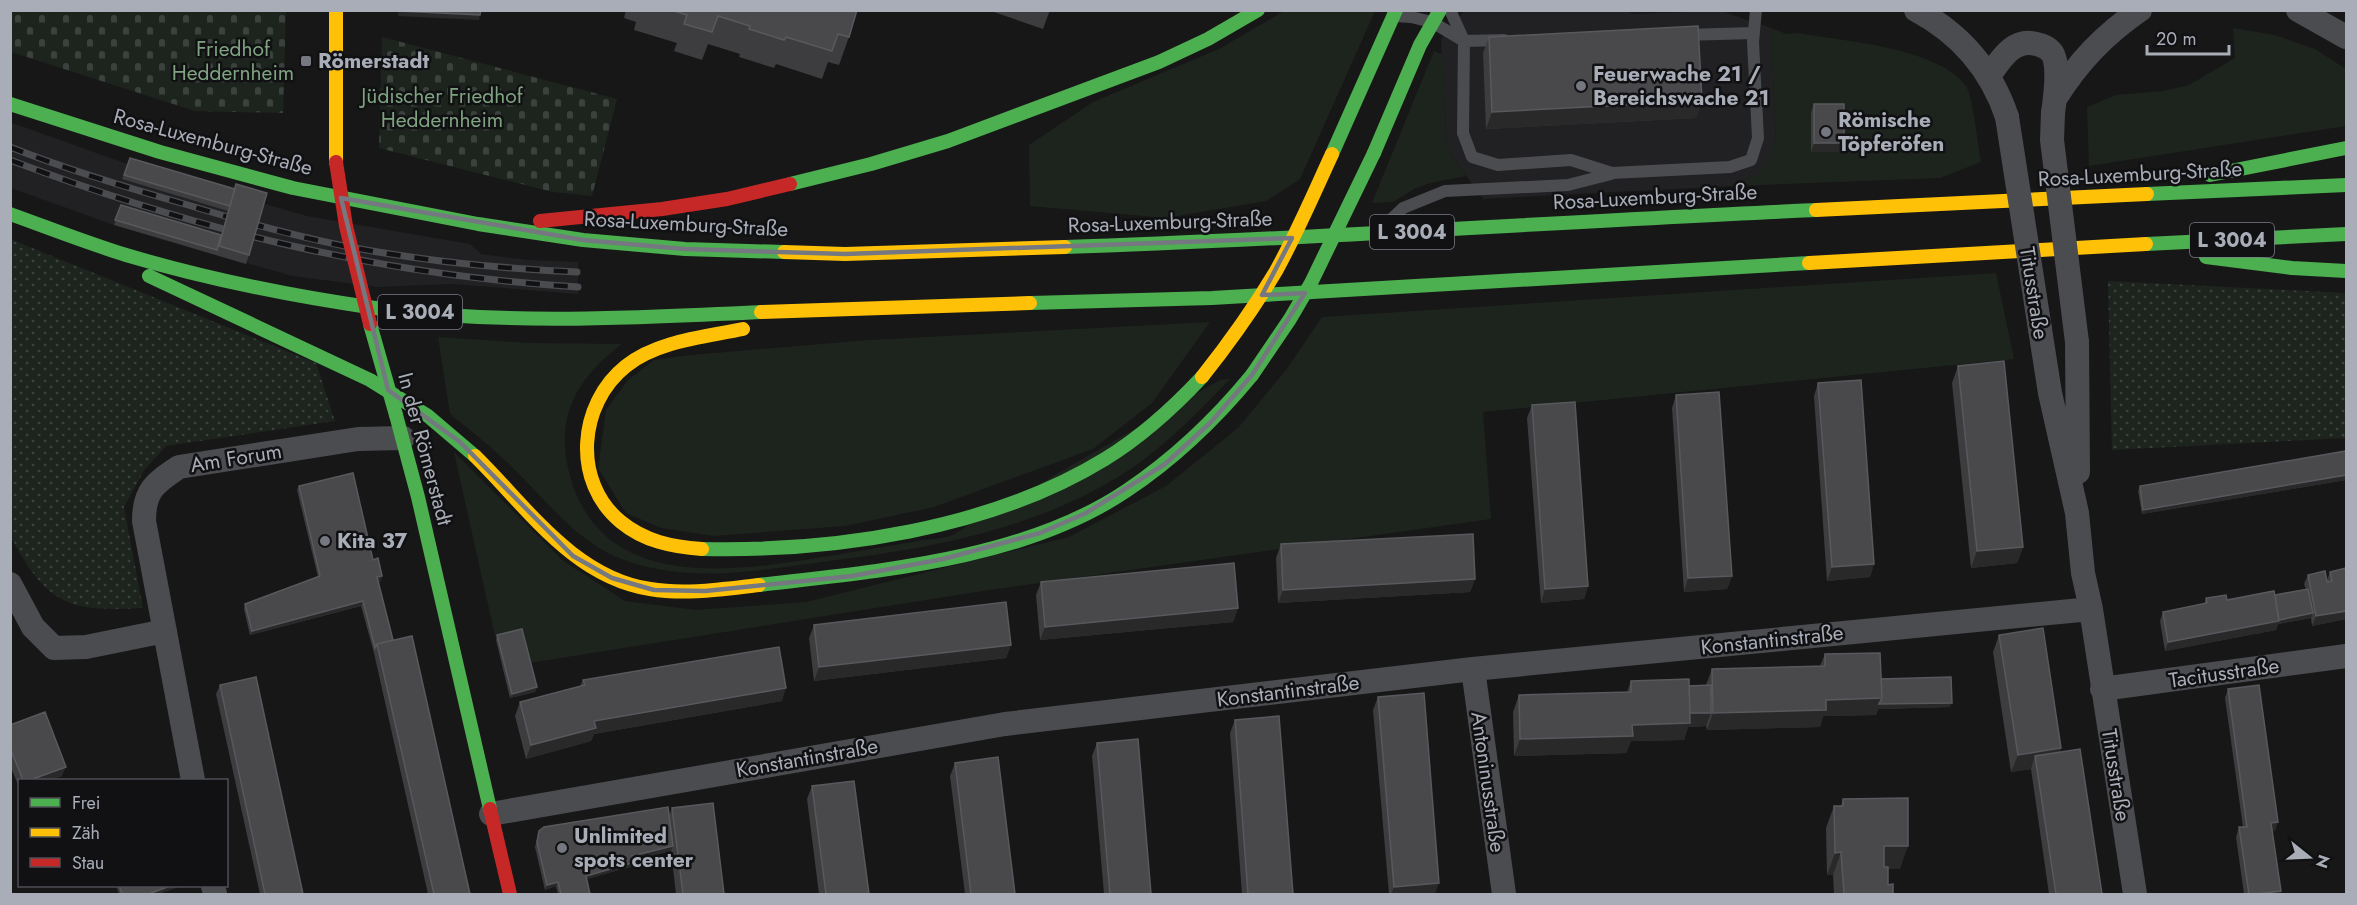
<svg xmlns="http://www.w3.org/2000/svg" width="2357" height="905" viewBox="0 0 2357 905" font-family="Jost,sans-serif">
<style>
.built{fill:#212123}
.grass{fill:#1d241e}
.cemetery{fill:url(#cemetery-stones)}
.park{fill:url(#park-dots)}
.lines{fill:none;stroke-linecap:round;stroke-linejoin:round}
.lane{stroke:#4b4c50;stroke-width:12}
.street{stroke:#4b4c50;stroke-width:24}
.fast{stroke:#4caf50;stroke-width:14}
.slow{stroke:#ffc107;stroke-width:14}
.jam{stroke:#c62828;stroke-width:14}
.rail-casing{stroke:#4b4c4f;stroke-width:7}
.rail{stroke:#111113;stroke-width:4.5;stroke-dasharray:14;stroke-linecap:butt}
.street-bridge{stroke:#4b4c50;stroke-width:24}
.fast-bridge{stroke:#4caf50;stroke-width:14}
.slow-bridge{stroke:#ffc107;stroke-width:14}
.jam-bridge{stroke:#c62828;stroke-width:14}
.wall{fill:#3d3d3f}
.shaded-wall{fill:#29292a}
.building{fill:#49494c;stroke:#58595d;stroke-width:1.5}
.marked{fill:none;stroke:#757880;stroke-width:4.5;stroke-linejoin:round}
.poi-dot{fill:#757880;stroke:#111113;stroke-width:2}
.labels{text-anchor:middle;stroke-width:5;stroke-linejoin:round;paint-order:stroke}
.shield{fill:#111113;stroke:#7b7e86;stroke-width:1.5}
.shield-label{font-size:20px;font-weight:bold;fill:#a8adb8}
.park-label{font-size:21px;fill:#7fa381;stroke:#111113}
.poi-label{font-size:21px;font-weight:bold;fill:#a8adb8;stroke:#111113;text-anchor:start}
.street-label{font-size:21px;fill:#a8adb8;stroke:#111113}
</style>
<defs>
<pattern id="cemetery-stones" width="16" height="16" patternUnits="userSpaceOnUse" patternTransform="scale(1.5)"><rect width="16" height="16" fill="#1d241e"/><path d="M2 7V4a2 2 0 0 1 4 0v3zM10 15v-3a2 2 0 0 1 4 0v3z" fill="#3b413d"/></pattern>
<pattern id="park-dots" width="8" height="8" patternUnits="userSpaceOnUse" patternTransform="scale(1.5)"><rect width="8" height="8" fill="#1d241e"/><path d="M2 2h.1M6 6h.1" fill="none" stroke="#3b413d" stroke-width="1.8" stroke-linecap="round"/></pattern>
</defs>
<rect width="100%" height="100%" fill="#171717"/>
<path class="built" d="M1624 10 1633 14 1721 11 1771 28 1776 142 1763 171 1732 186 1483 199 1447 149 1441 39 1464 11Z
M10 122 127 164 307 216 470 244 481 254 529 260 578 262V294L452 284 378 287 292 276 114 225 11 188Z"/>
<path class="grass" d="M1284 11H1375L1300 179 1266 201 1166 218 1030 206 1029 145 1093 102 1219 49Z
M1771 28 1786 34 1798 33C1841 41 1938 47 1966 86 1973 97 1978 146 1981 162L1940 178 1732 186 1762 171 1776 142Z
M2233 28 2275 35 2315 49 2346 69V126L2089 166 2087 107 2116 95 2163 91 2189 85 2235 58Z
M1434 51 1442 54 1447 149 1466 176 1430 183 1414 189 1393 202 1372 203Z
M1996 273 2014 359 1483 412 1491 519 989 590 529 663 521 631 495 636 454 452 562 560 625 601 696 610 806 602 1069 537 1166 486 1238 428 1286 370 1322 317Z
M1210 322 1152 403 1093 449 934 507 845 526 714 536 661 528 626 513 598 468 606 410 628 380 654 360 690 355 869 340Z
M438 337 529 343 622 344C582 374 557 410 567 463 594 601 745 570 847 553 871 549 895 545 918 541 928 539 940 539 950 536 958 533 966 526 973 522 993 511 1012 500 1032 488 1095 452 1157 416 1220 380L1230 379C1195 415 1161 451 1118 477 1026 533 920 550 815 563 748 572 679 584 614 556 573 537 544 498 512 467 493 448 471 431 450 414Z"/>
<path class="cemetery" d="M10 11H286L283 113 195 111 11 52Z
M382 37 617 99 592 196 553 192 379 148Z"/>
<path class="park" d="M10 239 316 363 335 421 166 446 145 469 124 507 143 608C69 612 47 605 11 537Z
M2108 281 2346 293V438L2112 450Z"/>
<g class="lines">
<path class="lane" d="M1450 10 1464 41 1463 133 1472 157 1498 165 1571 160 1612 173 1730 167 1751 160 1758 138 1753 42 1756 10
M1395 16 1411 17 1432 22 1464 41 1504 40
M1683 35 1754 33
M1385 225 1403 208 1445 191 1568 185 1611 174"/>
<path class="street" d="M1916 10C1961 34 1991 69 2007 117
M2298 10 2346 37
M1989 76C2002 57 2015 36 2040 45 2046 47 2052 51 2054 57 2059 71 2055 99 2053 113
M2055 99C2078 62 2104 35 2140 10
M2040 329 2050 393 2077 513 2083 573 2091 609 2135 894
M2077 342 2078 472
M10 584 33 627 54 648 86 647 165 631
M1473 669 1504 894
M2102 689 2346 656
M193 780 144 521C144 490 155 483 179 467L358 439 403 438
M491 814 1005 724 1473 669 2091 609
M213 886 215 894"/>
<path class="fast" d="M10 104 160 152 293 188 478 224 583 240 685 249 784 252
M1374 153 1420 45 1440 10
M1332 154 1396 10
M2210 175 2346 148
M790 184 871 164 948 141 1159 62 1208 39 1258 10
M2147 194 2346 185
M10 214C49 228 87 243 126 255 207 279 291 296 375 308 503 325 633 318 761 312
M2146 244 2346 234
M1065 247C1316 239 1566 221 1816 210
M2206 257 2292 268 2346 271
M149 276 370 380 428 416 475 456
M1030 303 1212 298 1809 263
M396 415 418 497 490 809
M702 549C834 552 991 529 1105 459 1141 437 1173 408 1202 377
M759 585C879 571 1023 560 1126 491 1174 459 1215 420 1252 375"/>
<path class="slow" d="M336 10V162
M1816 210 2147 194
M784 252 845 254 1065 247
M1809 263 2146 244
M761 312 1030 303
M475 456C527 507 573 577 650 589 686 595 723 589 759 585
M702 549C672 547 644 541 621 522 572 482 578 404 626 366 657 341 705 337 743 329"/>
<path class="jam" d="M540 221 662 209 727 199 790 184
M490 809 510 894"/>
<defs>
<path id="rail" d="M10 147C68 170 128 188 188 205 250 224 314 242 378 252 444 263 510 269 577 272
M10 160C196 230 379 275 578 287"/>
</defs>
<use href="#rail" class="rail-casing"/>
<use href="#rail" class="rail"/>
<path class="street-bridge" d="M2053 113 2052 140 2077 342
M2007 117 2040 329"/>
<path class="fast-bridge" d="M370 324 396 415
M1252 375 1290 319 1311 283 1374 153"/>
<path class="slow-bridge" d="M1202 377C1229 343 1254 308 1276 271 1297 233 1314 193 1332 154"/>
<path class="jam-bridge" d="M336 162 346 226 370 324"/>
</g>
<path class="wall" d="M626 10H857L849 37 839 65 828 62 822 79 776 64 774 68 739 57 740 54 708 44 702 60 674 51 677 43 634 30 636 22 624 18Z
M988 10H1050L1043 29Z
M1489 37 1702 101 1696 118 1486 129 1483 53Z
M1814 104 1844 143 1840 152H1811V113Z
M130 158 235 189 249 255 246 264 114 225 121 205 221 235 228 210V211L122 179Z
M1958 366 2023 547 2017 563 1971 568 1952 383Z
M1818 383 1874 564 1870 577 1827 581 1814 396Z
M1676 395 1732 576 1727 589 1684 592 1672 408Z
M1532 405 1588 586 1584 599 1541 603 1527 418Z
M2346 451V480L2142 514 2138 491 2140 486Z
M299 486 373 560 381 581 378 582 393 640 470 894H428L374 653 361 606 250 635 244 609 245 604 318 577 297 490Z
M1281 544 1475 579 1470 592 1278 603 1276 558Z
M2346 568V619L2312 626 2311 618 2278 624 2276 630 2165 651 2160 621 2163 612 2204 604 2206 598 2227 600 2275 595 2306 589 2304 584 2308 575 2327 580 2330 572Z
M1041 582 1238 608 1233 622 1040 640 1036 595Z
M814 625 1011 645 1006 658 814 681 809 638Z
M497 635 537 687 535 692 510 698 496 640Z
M1999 635 2061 748 2060 752 2102 894H2049L2031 769 2011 772 1993 652Z
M1825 654 1950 707 1878 709 1876 715 1823 716 1820 727 1707 730 1706 726 1688 727 1684 740 1631 741 1626 753 1514 756 1513 712 1519 695 1627 692 1631 681 1689 686 1706 685 1712 669 1820 666Z
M583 680 782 701 594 734 591 741 526 759 515 716 520 702 580 686Z
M220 685 303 894H260L216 694Z
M2228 689 2275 831H2272L2281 891 2280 894H2244L2236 837 2239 827H2243L2225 698Z
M1378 697 1435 894H1389L1373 710Z
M1235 720 1293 894H1242L1230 733Z
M10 725 62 776 50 780H20V789L10 766Z
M1097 743 1151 894H1104L1092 756Z
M955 763 1015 894H965L950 776Z
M812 786 869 894H819L807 799Z
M1843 799 1900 869H1888V885L1893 894H1834L1833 875H1827L1826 828 1834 806H1841Z
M672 808 724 894H676L671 851 634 860 635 862 633 866 586 879 590 894H558L556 886 545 890 535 847 539 831 669 816Z
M116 885H184L158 894H119Z"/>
<path class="shaded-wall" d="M399 11 480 15 479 20 398 16Z
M1702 101 1696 118 1486 129 1492 112Z
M1814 143H1844L1840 152H1811Z
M2346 475V480L2142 514 2143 510Z
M2023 547 2017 563 1971 568 1977 551Z
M1874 564 1870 577 1827 581 1832 567Z
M382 576 381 581 375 582 377 577Z
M1732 576 1727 589 1684 592 1688 578Z
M1475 579 1470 592 1278 603 1283 590Z
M1588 586 1584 599 1541 603 1545 589Z
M363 601 361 606 250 635 252 631Z
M1238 608 1233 622 1040 640 1045 627Z
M2346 611V619L2312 626 2316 616Z
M2313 613 2311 618 2278 624 2276 630 2165 651 2168 642Z
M1011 645 1006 658 814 681 819 667Z
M537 687 535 692 510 698 512 694Z
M786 688 782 701 594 734 591 741 526 759 531 745 594 721Z
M1882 698 1952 703 1950 707 1878 709 1876 715 1823 716 1820 727 1707 730 1713 713 1826 700Z
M1711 713 1706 726 1688 727 1684 740 1631 741 1626 753 1514 756 1520 739 1632 725 1688 714Z
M2061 748 2055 765 2035 756 2031 769 2011 772 2018 755Z
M66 767 62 776 50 780H30Z
M2278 822 2275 831 2268 832 2271 823Z
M673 846 671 851 631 860 632 856Z
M1884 846H1908L1900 869H1875Z
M1841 852 1833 875H1827L1835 853Z
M635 862 633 866 584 880 586 876Z
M558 882 556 886 545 890 547 885Z
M1439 883 1435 894H1391L1394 887Z
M173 885H184L158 894H151V893Z
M2281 891 2280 894H2256Z"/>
<path class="building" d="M399 10H481L480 15 399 11Z
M671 10H857L849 37 838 34 832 51 786 37 784 40 749 29 750 26 718 16 712 32 684 24 687 15Z
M1698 26 1702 101 1492 112 1489 37Z
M1814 104H1844V143H1814Z
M130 158 235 189 230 206 124 175Z
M236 184 267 193 249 255 219 246Z
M121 205 221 235 217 250 115 220Z
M2004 361 2023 547 1977 551 1958 366Z
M1861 380 1874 564 1832 567 1818 383Z
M1719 392 1732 576 1688 578 1676 395Z
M1575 402 1588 586 1545 589 1532 405Z
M2346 451V475L2143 510 2140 486Z
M353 473 373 560 378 558 382 576 377 577 393 640 377 644 375 648 363 601 252 631 245 604 320 576 299 486Z
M1473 534 1475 579 1283 590 1281 544Z
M1234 563 1238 608 1045 627 1041 582Z
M2346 568V611L2316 616 2308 575 2325 571 2327 582 2332 581 2330 572Z
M2308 589 2313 613 2279 620 2275 595Z
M2274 591 2279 621 2168 642 2163 612 2207 603 2206 598 2226 595 2227 600Z
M1006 602 1011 645 819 667 814 625Z
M2043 628 2061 748 2018 755 1999 635Z
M522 629 537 687 512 694 497 635Z
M412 636 470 894H434L377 644Z
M779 647 786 688 594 721 596 728 531 745 520 702 585 685 583 680Z
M1880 653 1882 698 1826 700V710L1713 713 1712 669 1825 666V654Z
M256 677 303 894H265L220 685Z
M1951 677 1952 703 1879 704 1882 698 1881 679Z
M1689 679 1690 723 1632 725 1633 736 1520 739 1519 695 1631 692V681Z
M1711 685V713H1690L1689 686Z
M2259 685 2278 822 2271 823 2281 891 2256 894H2249L2239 827H2247L2228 689Z
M1424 693 1439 883 1394 887 1378 697Z
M45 712 66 767 30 780H23L10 748V725Z
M1279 716 1293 894H1248L1235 720Z
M1138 739 1151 894H1110L1097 743Z
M2080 749 2102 894H2056L2035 756Z
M998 757 1015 894H971L955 763Z
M854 781 869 894H826L812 786Z
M1908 798V846H1884V867H1888V885L1893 884V894H1844L1841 852 1835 853 1834 806H1843V799Z
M713 803 724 894H683L672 808Z
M668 807 673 846 632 856 635 862 586 876 590 894H561L558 882 547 885 537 842 539 831 544 827Z
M119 885H173L151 893 152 894H122Z"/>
<path class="marked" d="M341 198 583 240 685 249 845 254 1292 238 1262 295 1305 293 1252 375 1211 422 1165 464 1086 513 1040 533 943 559 852 576 705 591 654 590 612 578 573 556 460 442 388 390Z"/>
<g class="poi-dot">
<rect x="300" y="55" width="12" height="12" rx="3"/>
<circle cx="1581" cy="86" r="6"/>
<circle cx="1826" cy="132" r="6"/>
<circle cx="325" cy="541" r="6"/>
<circle cx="562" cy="848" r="6"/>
</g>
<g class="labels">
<g class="shield">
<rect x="1370" y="215" width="84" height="34" rx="4.5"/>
<rect x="2190" y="223" width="84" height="34" rx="4.5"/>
<rect x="378" y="295" width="84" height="34" rx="4.5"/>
</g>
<g class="shield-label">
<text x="1412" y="239">L 3004</text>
<text x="2232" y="247">L 3004</text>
<text x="420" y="319">L 3004</text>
</g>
<g class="park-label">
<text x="233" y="56">Friedhof<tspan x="233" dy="24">Heddernheim</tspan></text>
<text x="442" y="103">Jüdischer Friedhof<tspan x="442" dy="24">Heddernheim</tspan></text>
</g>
<g class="poi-label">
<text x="318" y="68">Römerstadt</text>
<text x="1593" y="81">Feuerwache 21 /<tspan x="1593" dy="24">Bereichswache 21</tspan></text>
<text x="1838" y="127">Römische<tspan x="1838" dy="24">Töpferöfen</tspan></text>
<text x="337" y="548">Kita 37</text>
<text x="574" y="843">Unlimited<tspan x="574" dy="24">spots center</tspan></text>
</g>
<g class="street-label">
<text transform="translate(213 142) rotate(15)" y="7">Rosa-Luxemburg-Straße</text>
<text transform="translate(2140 174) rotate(-3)" y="7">Rosa-Luxemburg-Straße</text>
<text transform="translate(1655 197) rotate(-3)" y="7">Rosa-Luxemburg-Straße</text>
<text transform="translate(1170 222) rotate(-2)" y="7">Rosa-Luxemburg-Straße</text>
<text transform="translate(686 224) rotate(3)" y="7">Rosa-Luxemburg-Straße</text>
<text transform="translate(2034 293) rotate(81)" y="7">Titusstraße</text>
<text transform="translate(425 449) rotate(75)" y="7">In der Römerstadt</text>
<text transform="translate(236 458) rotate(-9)" y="7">Am Forum</text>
<text transform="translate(1772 640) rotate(-6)" y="7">Konstantinstraße</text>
<text transform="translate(2224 673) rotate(-8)" y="7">Tacitusstraße</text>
<text transform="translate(1288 691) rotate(-7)" y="7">Konstantinstraße</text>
<text transform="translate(807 758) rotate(-10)" y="7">Konstantinstraße</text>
<text transform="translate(2116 775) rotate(81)" y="7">Titusstraße</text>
<text transform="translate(1488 782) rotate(82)" y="7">Antoninusstraße</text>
</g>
</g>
<rect width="2357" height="905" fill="none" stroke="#a8adb8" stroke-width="24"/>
<rect x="18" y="779" width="210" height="108" fill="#111113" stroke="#4d4f55" stroke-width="1.5"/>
<rect x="30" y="798" width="30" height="9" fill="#4caf50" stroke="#4d4f55" stroke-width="1.5"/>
<text x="72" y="809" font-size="18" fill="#a8adb8">Frei</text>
<rect x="30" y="828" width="30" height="9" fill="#ffc107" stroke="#4d4f55" stroke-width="1.5"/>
<text x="72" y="839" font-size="18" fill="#a8adb8">Zäh</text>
<rect x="30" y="858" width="30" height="9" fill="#c62828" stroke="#4d4f55" stroke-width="1.5"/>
<text x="72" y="869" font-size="18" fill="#a8adb8">Stau</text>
<g transform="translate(2309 857) rotate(108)" stroke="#111113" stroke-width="4.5" paint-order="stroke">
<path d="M0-4.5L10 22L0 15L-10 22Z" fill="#a8adb8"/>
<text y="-9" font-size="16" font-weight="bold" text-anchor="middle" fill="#a8adb8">N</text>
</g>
<path d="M2147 45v9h82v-9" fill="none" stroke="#a8adb8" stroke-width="3"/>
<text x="2156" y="45" font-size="18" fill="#a8adb8" stroke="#111113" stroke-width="4.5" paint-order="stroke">20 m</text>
</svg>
